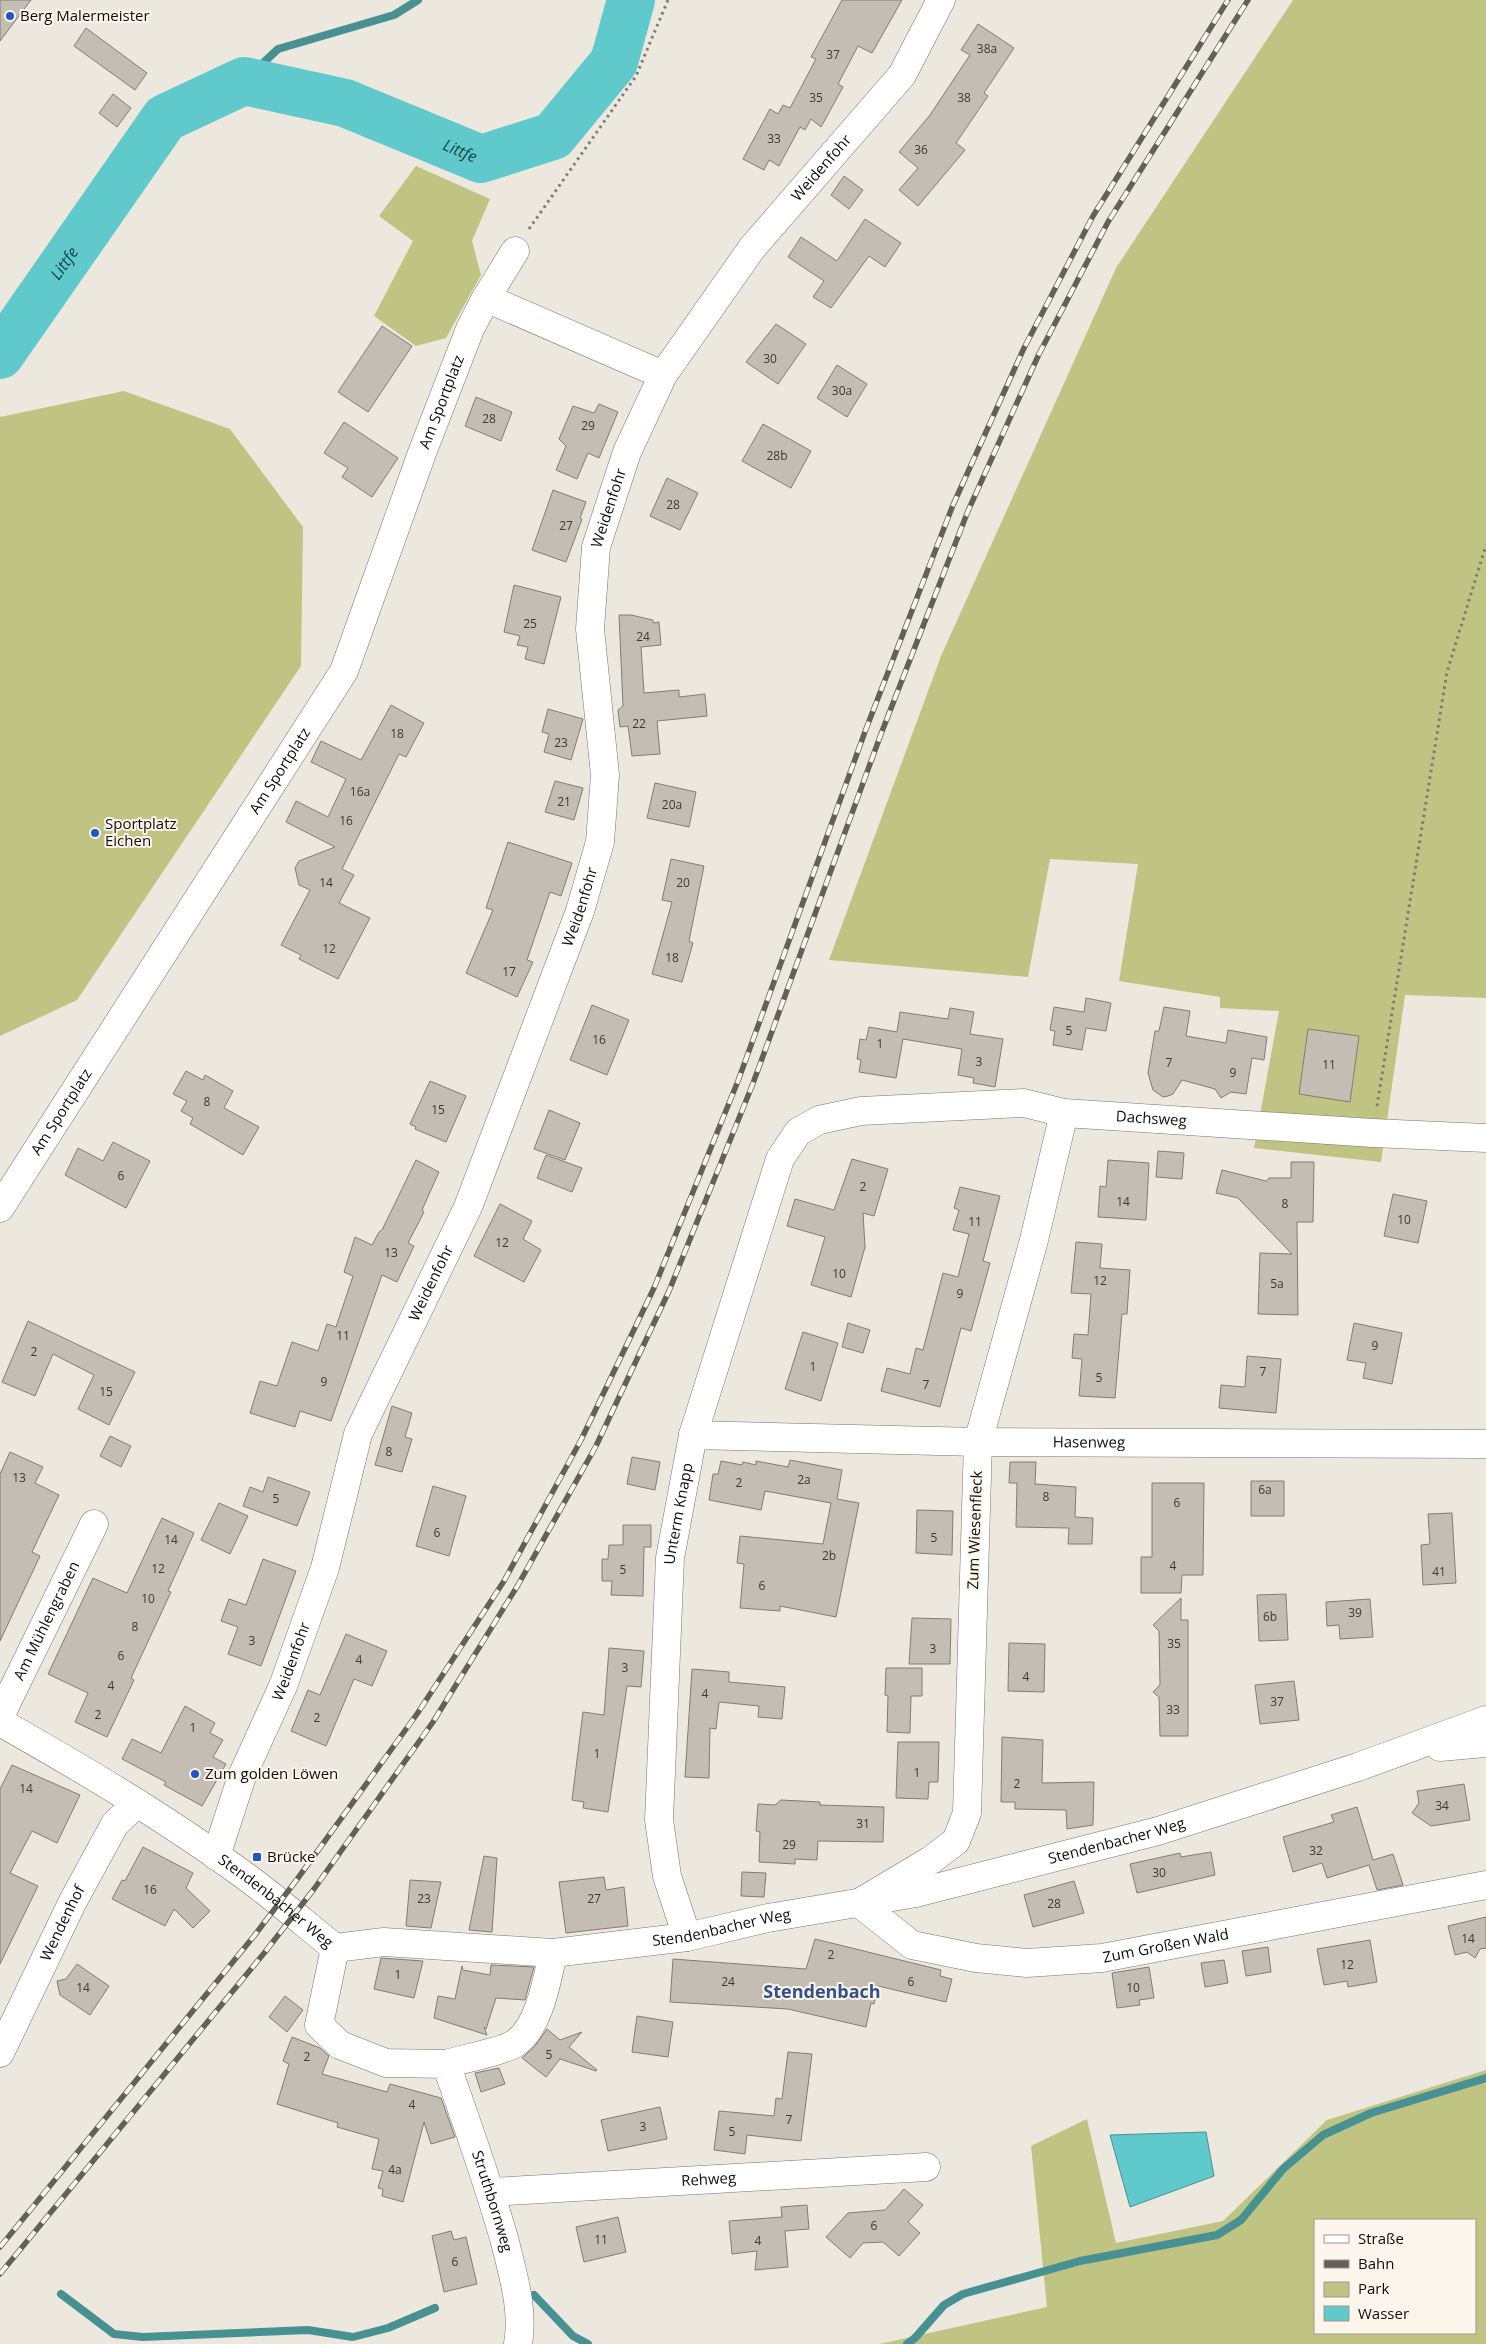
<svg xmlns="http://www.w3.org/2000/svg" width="1486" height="2344" viewBox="0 0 1486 2344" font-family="'Open Sans',sans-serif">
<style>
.green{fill:#bfc482;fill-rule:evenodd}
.water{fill:#5fc9cc;stroke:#479192}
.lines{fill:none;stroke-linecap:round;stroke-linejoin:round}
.stream{stroke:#479192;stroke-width:8}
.river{stroke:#5fc9cc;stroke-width:48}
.building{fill:#c3bdb4;stroke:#827c74}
.minor-casing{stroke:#7a756d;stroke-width:29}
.path{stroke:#7e7b74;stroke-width:3;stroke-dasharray:2.5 4;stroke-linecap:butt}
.minor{stroke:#fff;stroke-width:28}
.rail-casing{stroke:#63605a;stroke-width:5.5}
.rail{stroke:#fbf5ec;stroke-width:4;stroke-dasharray:11;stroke-linecap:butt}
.poi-dot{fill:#1e57c4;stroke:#fbf5ec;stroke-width:2}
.labels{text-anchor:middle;stroke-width:4;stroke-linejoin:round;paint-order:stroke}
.number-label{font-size:12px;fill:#3c3934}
.poi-label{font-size:15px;fill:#0f0d0a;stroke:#fbf5ec;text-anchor:start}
.street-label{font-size:15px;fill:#0f0d0a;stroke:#fbf5ec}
.water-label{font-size:16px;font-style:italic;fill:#124344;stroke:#fbf5ec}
.quarter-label{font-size:18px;font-weight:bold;fill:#325189;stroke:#fbf5ec}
</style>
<rect width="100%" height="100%" fill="#ede8de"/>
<path class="green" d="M1293 0H1486V998L1405 995 1381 1162 1254 1148 1279 1011 1220 1008V997L1119 981 1138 864 1050 859 1028 977 829 960 941 656 1116 268Z
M416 166 490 199 472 241 481 275 446 338 416 346 374 316 413 241 379 216Z
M124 391 230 429 303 527 301 666 77 1000 0 1036V417Z
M1486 2070V2344H879L1047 2307 1031 2146 1087 2119 1116 2243 1223 2221 1327 2120ZM1315 2220H1475V2333H1315Z"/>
<path class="water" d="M1206 2132 1214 2176 1130 2207 1110 2135Z"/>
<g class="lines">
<path class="stream" d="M244 81 278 49 394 15 418 0
M61 2294 114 2334 143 2337 308 2330 353 2337 388 2328 435 2308
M534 2295 573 2336 588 2344
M907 2344 915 2338 944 2305 963 2294 1080 2261 1217 2235 1241 2220 1283 2169 1323 2135 1371 2113 1486 2078"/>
<path class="river" id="s1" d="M0 355 165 118 244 81 345 103 481 159 553 136 614 62 631 0"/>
</g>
<path class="building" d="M0 0H31L0 41Z
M842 0H902L872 53 858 46 838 84 843 87 821 127 811 119 805 130 800 127 779 166 769 160 764 170 743 159 770 109 778 114 783 105 790 108 816 59 811 57Z
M978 24 1014 48 984 93 988 96 956 143 965 150 918 206 899 190 918 168 899 152 930 115 970 55 961 50Z
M86 28 147 73 135 90 74 46Z
M113 94 131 108 117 127 99 113Z
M844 176 863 190 849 209 831 195Z
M865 219 901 243 885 267 869 256 831 308 813 297 824 281 788 257 801 237 837 261Z
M776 324 806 344 778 384 746 362Z
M382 326 412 346 368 412 338 392Z
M837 365 867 384 847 417 817 398Z
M476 397 512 412 501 441 465 426Z
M599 404 618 412 599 458 588 453 577 479 556 470 566 446 559 439 573 406 594 413Z
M344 422 398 458 372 497 342 477 348 468 324 453Z
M763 424 811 451 791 488 742 461Z
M667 478 698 493 680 530 650 516Z
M553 490 586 502 580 518 582 519 566 562 532 550Z
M514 585 561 597 544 664 525 659 528 647 517 645 520 636 504 632Z
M619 615H631L653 620V623L659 622 661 645 641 647 644 693 679 690V697L705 694 707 716 657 721 660 754 632 756 628 726 620 727 618 710 623 706Z
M391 705 424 723 406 757 399 754 342 869 354 875 339 903 370 918 338 979 299 959 301 955 281 945 310 890 299 885 295 868 299 861 335 847 286 822 296 801 328 817 346 779 311 762 321 741 361 760Z
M548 709 583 719 571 760 544 752 549 734 542 732Z
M555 781 583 788 574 820 545 812Z
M655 783 696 792 689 827 647 818Z
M508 842 572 863 561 896 550 892 527 960 533 962 517 997 466 973 493 910 486 908Z
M671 859 704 866 689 941 693 943 682 982 652 974 672 902 662 900Z
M1086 998 1111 1003 1106 1031 1086 1028 1082 1050 1053 1045 1055 1031 1050 1030 1054 1007 1084 1012Z
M592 1005 629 1020 607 1075 570 1060Z
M1164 1007 1190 1011 1186 1036 1226 1043 1228 1030 1267 1037 1264 1060 1252 1058 1246 1094 1231 1092 1221 1098 1215 1089 1182 1080 1173 1094 1168 1096 1163 1097 1153 1090 1148 1073 1155 1031H1159Z
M950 1008 974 1012 970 1034 1003 1039 995 1087 973 1083 974 1078 958 1075 962 1049 903 1039 896 1078 859 1072 861 1060 857 1059 860 1039 866 1040 869 1027 897 1032 900 1012 948 1019Z
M1308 1029 1359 1036 1350 1102 1299 1094Z
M186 1071 203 1080 205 1075 233 1091 224 1108 259 1127 243 1155 190 1124 193 1118 181 1111 187 1101 173 1094Z
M430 1081 466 1096 446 1142 415 1129 416 1127 410 1124Z
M549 1110 580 1123 565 1160 534 1149Z
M113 1142 150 1161 126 1208 65 1175 78 1148 103 1161Z
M1158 1151 1184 1153 1182 1179 1156 1177Z
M546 1155 582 1168 572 1192 537 1178Z
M852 1159 888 1169 874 1216 863 1213 865 1247 851 1297 811 1285 825 1237 787 1226 795 1199 834 1210Z
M416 1160 439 1172 422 1210 424 1212 408 1243 414 1246 397 1282 382 1275 331 1421 300 1411 295 1427 250 1413 260 1381 277 1386 292 1342 318 1351 327 1324 336 1327 353 1276 344 1272 355 1237 372 1245 379 1232 382 1230Z
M1108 1160 1149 1163 1146 1220 1098 1217 1100 1186 1106 1187Z
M1291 1162H1314L1313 1222H1297L1298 1315 1258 1314 1260 1253 1292 1254 1238 1198 1216 1193 1222 1170 1266 1181 1269 1178H1291Z
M960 1187 1000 1196 983 1261 990 1263 982 1292 971 1331 961 1328 940 1407 881 1391 887 1368 910 1374 916 1348 923 1350 943 1273 958 1277 969 1234 953 1230 959 1210 954 1208Z
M1393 1194 1427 1201 1418 1243 1384 1236Z
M500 1204 532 1221 523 1239 541 1250 524 1282 474 1256Z
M1076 1242 1102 1244 1100 1268 1130 1270 1127 1314H1122L1115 1398 1079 1396 1082 1359 1072 1358 1074 1334 1088 1335 1091 1294 1071 1293Z
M28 1321 135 1372 109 1425 78 1409 94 1375 53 1354 35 1396 2 1382Z
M848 1323 870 1330 863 1353 842 1347Z
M1354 1323 1402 1333 1392 1384 1363 1378 1366 1363 1347 1360Z
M803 1332 838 1343 821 1401 785 1389Z
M1247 1356 1281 1359 1276 1413 1219 1408 1221 1385 1245 1387Z
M392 1406 412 1413 405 1437 412 1439 402 1472 375 1465Z
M110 1436 131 1446 121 1467 100 1456Z
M10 1452 43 1467 35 1483 59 1495 32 1552 40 1556 0 1641V1474Z
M632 1457 660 1462 655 1490 627 1484Z
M790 1460 842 1470 837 1499 859 1503 836 1617 780 1606V1611L740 1608 744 1564 737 1563 740 1536 823 1544 831 1503 765 1491 761 1510 709 1500 713 1474H718L721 1461 742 1465 743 1462 756 1465V1461L788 1467Z
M1010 1462H1036L1035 1484 1076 1487 1075 1517 1093 1518 1092 1544H1068L1069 1528 1016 1527 1017 1483H1009Z
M268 1477 310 1492 297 1526 243 1506 250 1487 263 1492Z
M1251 1481H1284V1516H1251Z
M1152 1483H1204L1203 1575H1182L1181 1593H1141V1557H1152Z
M433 1486 466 1496 449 1556 416 1546Z
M219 1503 248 1516 230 1554 201 1540Z
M917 1510 953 1511 952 1555 916 1553Z
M1452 1513 1456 1583 1423 1585 1421 1545 1430 1544 1428 1514Z
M162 1518 194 1533 168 1591 171 1592 131 1678 134 1680 107 1737 75 1722 88 1693 48 1674 93 1578 127 1593Z
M623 1525H651V1547H644L643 1596 611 1595 612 1581H602V1559H608L609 1545H623Z
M263 1559 296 1571 261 1666 228 1654 238 1627 221 1621 229 1599 246 1605Z
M1286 1594 1288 1640 1259 1641 1257 1595Z
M1181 1598V1620H1188V1736H1160L1159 1697 1153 1692 1160 1685 1159 1631 1153 1625Z
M1370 1599 1373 1637 1340 1639 1339 1625 1327 1626 1326 1602Z
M912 1618 951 1619 950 1664H909Z
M346 1634 387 1651 372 1686 354 1679 326 1746 291 1731 308 1690 320 1695Z
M1009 1643 1045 1644 1044 1692 1008 1691Z
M609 1648 644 1651 641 1687 627 1686 608 1812 583 1808 584 1802 572 1800 583 1712 604 1715Z
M886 1668H922V1696H911L910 1733 887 1732 888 1696 885 1695Z
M692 1669 729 1672V1682L785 1687 782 1719 758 1717 759 1706 719 1702 716 1729 710 1728 709 1778 685 1777Z
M1294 1681 1299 1720 1260 1724 1255 1685Z
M185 1706 215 1723 210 1733 223 1740 213 1757 226 1764 202 1806 164 1785 166 1782 122 1759 132 1739 161 1753Z
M1002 1737 1043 1740 1042 1783 1094 1782 1093 1825 1067 1829 1066 1810 1015 1809V1802H1001Z
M898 1742H939L938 1782H929L928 1799 896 1798Z
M12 1765 80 1795 57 1843 32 1831 10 1873 38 1886 0 1964V1789Z
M1464 1784 1470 1820 1431 1826 1412 1813 1419 1803 1417 1791Z
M781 1800 820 1802V1805L884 1807 883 1842 818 1841 817 1860 795 1859V1864L759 1862 760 1832 756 1831 758 1804 775 1805Z
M1357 1807 1373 1860 1393 1854 1403 1885 1377 1890 1369 1865 1327 1878 1322 1863 1293 1872 1283 1837 1334 1822 1331 1815Z
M143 1847 193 1873 186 1888 210 1911 193 1928 174 1909 165 1926 112 1899 122 1880 125 1881Z
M1211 1852 1215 1875 1137 1893 1130 1864 1180 1853 1181 1857Z
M484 1856 497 1858 492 1932 469 1930Z
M742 1872 766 1873 764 1897 741 1896Z
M604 1877 606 1890 624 1887 628 1926 566 1933 559 1882Z
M410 1880 441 1882 431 1928 406 1926Z
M1074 1881 1084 1913 1033 1927 1024 1895Z
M1486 1917V1948L1480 1949 1475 1958 1467 1952 1455 1955 1448 1926Z
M815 1939 941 1970 940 1976 952 1979 946 2002 878 1986 874 2004 871 2003 866 2027 788 2009 670 2002 673 1959 806 1969Z
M1370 1940 1377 1982 1348 1987 1347 1981 1324 1985 1317 1949Z
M1268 1947 1271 1972 1246 1976 1242 1951Z
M381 1958 423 1961 414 1998 374 1989Z
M1224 1960 1228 1983 1205 1987 1201 1963Z
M77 1964 109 1986 90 2015 60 1995 57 1981 66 1979Z
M491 1965 534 1967 525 2000 496 1998 486 2029 484 2027 487 2035 434 2018 438 1996 455 1999 462 1966 463 1970 490 1975Z
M1149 1967 1154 1998 1139 2000 1140 2005 1117 2008 1112 1973Z
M285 1996 303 2010 287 2032 269 2017Z
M637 2016 673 2022 668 2057 632 2052Z
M547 2029 560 2040 582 2032 569 2047 597 2070 596 2071 560 2059 546 2077 522 2058 535 2046Z
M292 2037 320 2048 329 2056 322 2074 387 2092 390 2084 441 2098 455 2137 431 2144 424 2122 403 2202 382 2196 383 2189 378 2188 383 2171 372 2169 379 2139 337 2127 338 2123 277 2104 289 2064 283 2061Z
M788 2052 812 2054 801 2141 747 2135 745 2154 714 2150 719 2111 774 2116 776 2098 782 2099Z
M499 2068 505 2084 481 2092 475 2073Z
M660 2107 667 2139 608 2151 601 2120Z
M904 2189 923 2205 908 2222 920 2233 899 2256 883 2242 863 2243 850 2258 826 2237 848 2213 885 2210Z
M807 2205 809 2229 785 2231 788 2267 755 2270 757 2251 732 2254 729 2221 782 2217 781 2207Z
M618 2217 626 2252 584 2262 576 2227Z
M451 2231 454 2240 466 2237 477 2284 444 2292 432 2236Z"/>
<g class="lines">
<defs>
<g id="minor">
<path d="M486 298 515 251"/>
<path id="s2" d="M1064 1113 1034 1240 978 1442 967 1813 956 1841 931 1860 859 1903 912 1945 976 1958 1027 1963 1102 1958 1486 1885"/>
<path id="s3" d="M0 1208 344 671 422 453 470 329 486 298 663 375"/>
<path id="s4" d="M693 1435 978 1442 1486 1444"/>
<path id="s5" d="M0 1716 94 1524"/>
<path id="s6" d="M0 1722C83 1769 164 1817 241 1873 273 1896 304 1923 335 1948L384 1942 553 1953 687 1937 768 1918 916 1893 1158 1831 1358 1767 1486 1720"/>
<path d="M1440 1747 1486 1743"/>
<path id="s7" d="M216 1856 242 1776 283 1686 325 1568 358 1434 468 1207 580 911 600 842 605 775 590 629 596 547 627 452 663 375 752 248 902 75 941 0"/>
<path id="s8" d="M687 1937 667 1876 659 1820 670 1558 693 1435 780 1159 798 1132 819 1120 861 1111 1024 1103 1064 1113 1373 1133 1486 1138"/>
<path id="s9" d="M335 1948 319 2025 340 2045 386 2063 446 2064C467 2123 488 2182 505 2242 513 2275 524 2310 518 2344"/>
<path id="s10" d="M0 2053 73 1901 115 1824 137 1803"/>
<path d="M446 2064C462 2059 501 2052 514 2044 539 2029 547 1980 553 1953"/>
<path id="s11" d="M491 2192 926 2167"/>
</g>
</defs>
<use href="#minor" class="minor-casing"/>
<path class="path" d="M529 229 636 76 668 0
M1377 1106 1447 672 1486 545"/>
<use href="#minor" class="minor"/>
<defs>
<path id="rail" d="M0 2247 254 1936 298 1878 417 1714 504 1581 581 1440 654 1288 738 1081 866 729 953 505 1024 348 1093 216 1228 0
M0 2274 265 1952 314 1889 433 1722 518 1585 596 1446 669 1291 752 1086 881 734 968 511 1039 354 1108 222 1248 0"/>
</defs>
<use href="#rail" class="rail-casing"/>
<use href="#rail" class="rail"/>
</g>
<g class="poi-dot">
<circle cx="10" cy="16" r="5"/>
<circle cx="95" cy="833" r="5"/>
<circle cx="195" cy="1774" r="5"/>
<rect x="252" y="1852" width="10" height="10" rx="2.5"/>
</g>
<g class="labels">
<g class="number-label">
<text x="987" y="53">38a</text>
<text x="833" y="59">37</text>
<text x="816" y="102">35</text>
<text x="964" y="102">38</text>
<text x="774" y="143">33</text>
<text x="921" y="154">36</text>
<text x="770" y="363">30</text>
<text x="842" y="395">30a</text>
<text x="489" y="423">28</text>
<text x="588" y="430">29</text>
<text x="777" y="460">28b</text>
<text x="673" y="509">28</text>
<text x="566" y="530">27</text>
<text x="530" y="628">25</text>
<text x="643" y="641">24</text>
<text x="639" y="728">22</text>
<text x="397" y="738">18</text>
<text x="561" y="747">23</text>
<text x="360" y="796">16a</text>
<text x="564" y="806">21</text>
<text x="672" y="809">20a</text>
<text x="346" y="825">16</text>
<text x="326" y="887">14</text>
<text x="683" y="887">20</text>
<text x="329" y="953">12</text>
<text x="672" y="962">18</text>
<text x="509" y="976">17</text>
<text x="1069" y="1035">5</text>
<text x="599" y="1044">16</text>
<text x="880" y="1048">1</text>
<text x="979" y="1066">3</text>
<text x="1169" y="1067">7</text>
<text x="1329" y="1069">11</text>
<text x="1233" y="1077">9</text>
<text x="207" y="1106">8</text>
<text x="438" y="1114">15</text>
<text x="121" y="1180">6</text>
<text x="863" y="1191">2</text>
<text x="1123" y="1206">14</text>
<text x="1285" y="1208">8</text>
<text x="1404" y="1224">10</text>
<text x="975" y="1226">11</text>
<text x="502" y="1247">12</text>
<text x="391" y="1257">13</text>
<text x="839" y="1278">10</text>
<text x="1100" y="1285">12</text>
<text x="1277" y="1288">5a</text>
<text x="960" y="1298">9</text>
<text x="343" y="1340">11</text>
<text x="1375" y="1350">9</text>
<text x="34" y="1356">2</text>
<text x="813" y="1371">1</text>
<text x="1263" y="1376">7</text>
<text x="1099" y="1382">5</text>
<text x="324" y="1386">9</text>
<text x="926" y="1389">7</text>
<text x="106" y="1396">15</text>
<text x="389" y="1456">8</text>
<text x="19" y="1482">13</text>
<text x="804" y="1484">2a</text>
<text x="739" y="1487">2</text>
<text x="1265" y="1494">6a</text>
<text x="1046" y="1501">8</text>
<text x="276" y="1503">5</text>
<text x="1177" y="1507">6</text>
<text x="437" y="1537">6</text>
<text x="934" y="1542">5</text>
<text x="171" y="1544">14</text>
<text x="829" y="1560">2b</text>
<text x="1173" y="1570">4</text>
<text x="158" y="1573">12</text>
<text x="623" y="1574">5</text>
<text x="1439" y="1576">41</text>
<text x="762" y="1590">6</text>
<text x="148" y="1603">10</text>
<text x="1355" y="1617">39</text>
<text x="1270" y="1621">6b</text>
<text x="135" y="1631">8</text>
<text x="252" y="1645">3</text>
<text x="1174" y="1648">35</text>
<text x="933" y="1653">3</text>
<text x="121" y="1660">6</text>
<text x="359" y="1664">4</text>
<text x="625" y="1672">3</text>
<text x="1026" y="1681">4</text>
<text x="111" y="1690">4</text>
<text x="705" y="1698">4</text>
<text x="1277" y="1706">37</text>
<text x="1173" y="1714">33</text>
<text x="98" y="1719">2</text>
<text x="317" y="1722">2</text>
<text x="193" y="1732">1</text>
<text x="597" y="1758">1</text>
<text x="917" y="1777">1</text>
<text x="1017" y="1788">2</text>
<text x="26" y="1793">14</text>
<text x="1442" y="1810">34</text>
<text x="863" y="1828">31</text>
<text x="789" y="1849">29</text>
<text x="1316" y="1855">32</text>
<text x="1159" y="1877">30</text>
<text x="150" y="1894">16</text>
<text x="424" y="1903">23</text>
<text x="594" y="1903">27</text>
<text x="1054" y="1908">28</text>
<text x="1468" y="1943">14</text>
<text x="831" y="1959">2</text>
<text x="1347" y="1969">12</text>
<text x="398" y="1979">1</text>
<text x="728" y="1986">24</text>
<text x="911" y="1986">6</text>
<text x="83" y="1992">14</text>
<text x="1133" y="1992">10</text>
<text x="549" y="2059">5</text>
<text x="307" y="2061">2</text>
<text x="412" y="2109">4</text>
<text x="789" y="2124">7</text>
<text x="643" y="2131">3</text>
<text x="732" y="2136">5</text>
<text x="395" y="2174">4a</text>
<text x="874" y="2230">6</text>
<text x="601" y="2244">11</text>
<text x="758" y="2245">4</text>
<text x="455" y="2266">6</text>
</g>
<g class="poi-label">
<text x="20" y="21">Berg Malermeister</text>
<text x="105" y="829">Sportplatz<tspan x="105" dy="17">Eichen</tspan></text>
<text x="205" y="1779">Zum golden Löwen</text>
<text x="267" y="1862">Brücke</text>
</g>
<g class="street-label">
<text dy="5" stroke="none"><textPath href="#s7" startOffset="1829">Weidenfohr</textPath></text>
<text dy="5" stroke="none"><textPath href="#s3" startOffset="924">Am Sportplatz</textPath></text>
<text dy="5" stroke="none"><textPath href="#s7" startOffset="1424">Weidenfohr</textPath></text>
<text dy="5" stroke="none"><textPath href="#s3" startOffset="519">Am Sportplatz</textPath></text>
<text dy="5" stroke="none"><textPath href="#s7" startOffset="1019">Weidenfohr</textPath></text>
<text dy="5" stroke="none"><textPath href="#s3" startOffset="114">Am Sportplatz</textPath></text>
<text dy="5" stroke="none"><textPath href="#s8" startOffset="1189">Dachsweg</textPath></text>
<text dy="5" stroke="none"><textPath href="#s7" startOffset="614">Weidenfohr</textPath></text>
<text dy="5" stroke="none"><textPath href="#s4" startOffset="396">Hasenweg</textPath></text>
<text dy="5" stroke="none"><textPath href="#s8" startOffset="428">Unterm Knapp</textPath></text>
<text transform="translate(975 1530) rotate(-88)" y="5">Zum Wiesenfleck</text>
<text dy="5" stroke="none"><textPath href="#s5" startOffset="106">Am Mühlengraben</textPath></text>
<text dy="5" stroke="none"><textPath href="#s7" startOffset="209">Weidenfohr</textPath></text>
<text dy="5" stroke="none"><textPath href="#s6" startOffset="1199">Stendenbacher Weg</textPath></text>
<text dy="5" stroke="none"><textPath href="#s6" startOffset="329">Stendenbacher Weg</textPath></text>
<text dy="5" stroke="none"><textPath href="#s10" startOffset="144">Wendenhof</textPath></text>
<text dy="5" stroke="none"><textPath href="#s6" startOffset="794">Stendenbacher Weg</textPath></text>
<text dy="5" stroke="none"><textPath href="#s2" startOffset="1181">Zum Großen Wald</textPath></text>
<text dy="5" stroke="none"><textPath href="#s11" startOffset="218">Rehweg</textPath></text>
<text dy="5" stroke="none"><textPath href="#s9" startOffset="362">Struthbornweg</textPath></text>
</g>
<g class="water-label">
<text dy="6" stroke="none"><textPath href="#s1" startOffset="604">Littfe</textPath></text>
<text dy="6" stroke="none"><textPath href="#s1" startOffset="112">Littfe</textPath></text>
</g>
<g class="quarter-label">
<text x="822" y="1998">Stendenbach</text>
</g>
</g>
<rect x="1314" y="2219" width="162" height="115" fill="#fbf5ec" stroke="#9d9892"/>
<rect x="1324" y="2235" width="25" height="8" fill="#ffffff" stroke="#9d9892"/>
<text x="1358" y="2244" font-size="15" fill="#0f0d0a">Straße</text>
<rect x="1324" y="2260" width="25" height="8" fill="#63605a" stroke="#9d9892"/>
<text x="1358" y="2269" font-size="15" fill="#0f0d0a">Bahn</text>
<rect x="1324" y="2282" width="25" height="15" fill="#bfc482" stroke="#9d9892"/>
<text x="1358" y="2294" font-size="15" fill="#0f0d0a">Park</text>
<rect x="1324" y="2306" width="25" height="15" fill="#5fc9cc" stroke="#9d9892"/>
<text x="1358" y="2319" font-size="15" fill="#0f0d0a">Wasser</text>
</svg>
